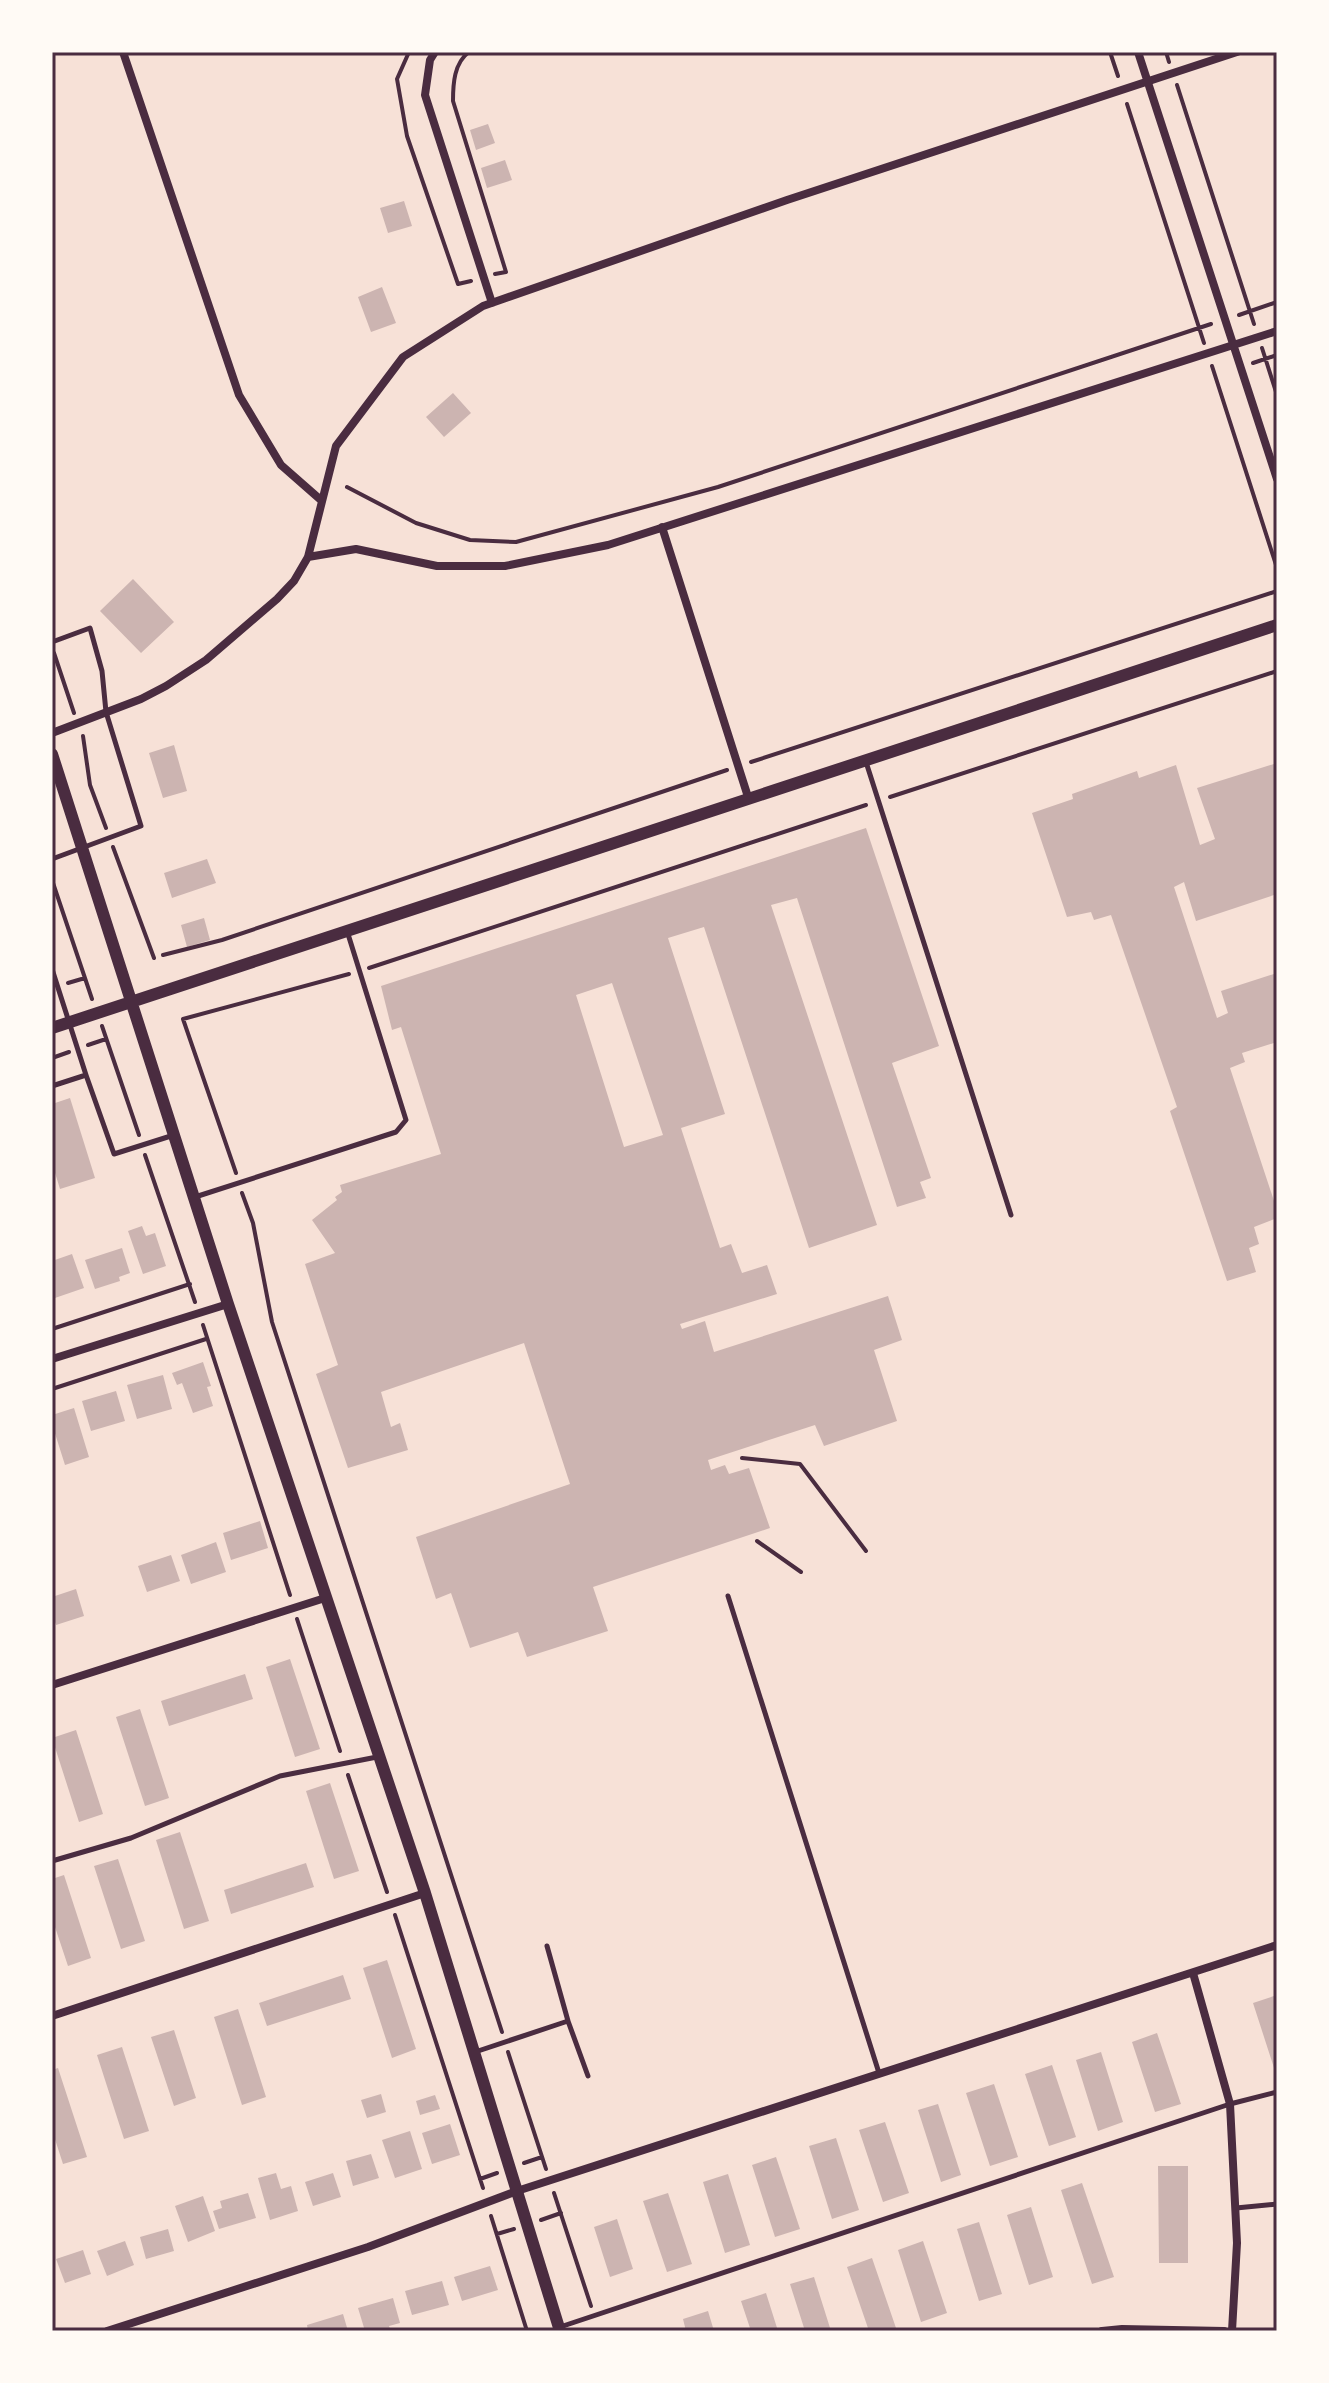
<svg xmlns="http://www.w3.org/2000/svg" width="1329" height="2383" viewBox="0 0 1329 2383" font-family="Inter,sans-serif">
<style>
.building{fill:#ccb4b1;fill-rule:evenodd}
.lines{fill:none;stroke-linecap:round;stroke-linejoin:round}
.path{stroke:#4a2c40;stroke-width:4}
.service{stroke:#4a2c40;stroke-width:5}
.minor{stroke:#4a2c40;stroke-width:8}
.tertiary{stroke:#4a2c40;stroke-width:12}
.neatline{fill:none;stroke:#4a2c40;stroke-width:3}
</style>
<rect width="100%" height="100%" fill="#f7e1d7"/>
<path class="building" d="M488 124 495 143 476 150 470 130Z
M505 160 512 180 487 188 481 168Z
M404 201 412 226 388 233 380 208Z
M382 287 396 323 371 332 358 297Z
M453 393 471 413 444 437 426 417Z
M133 579 174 622 141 653 100 611Z
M174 745 187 791 163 798 149 753Z
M1277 763V894L1196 921 1184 882 1174 887 1217 1018 1228 1013 1221 991 1277 973V1042L1242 1053 1245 1062 1230 1068 1277 1210V1218L1254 1227 1259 1244 1249 1248 1256 1272 1227 1281 1170 1111 1177 1107 1111 915 1094 920 1091 912 1067 917 1032 813 1073 799 1072 794 1137 771 1139 778 1176 765 1200 845 1215 839 1197 788Z
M866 828 939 1046 892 1063 931 1178 920 1182 926 1198 897 1207 797 898 771 905 877 1225 809 1248 704 927 668 938 725 1114 681 1128 720 1248 731 1244 742 1273 767 1265 777 1294 680 1324 682 1329 705 1321 714 1352 888 1296 902 1340 874 1350 897 1421 824 1446 815 1425 708 1460 711 1470 725 1465 729 1474 749 1468 770 1528 593 1587 608 1631 527 1657 518 1632 470 1648 451 1593 436 1599 416 1537 570 1484 524 1343 381 1392 391 1427 400 1423 408 1450 348 1468 316 1374 338 1365 305 1264 335 1253 312 1220 337 1200 335 1197 342 1192 340 1185 441 1154 401 1027 392 1030 381 986ZM612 983 663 1135 624 1147 576 995Z
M207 859 216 883 172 898 164 873Z
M204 918 210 940 187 947 181 925Z
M70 1098 95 1178 60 1189 52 1163V1104Z
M142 1226 146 1236 155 1233 166 1266 143 1274 128 1231Z
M122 1248 130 1273 119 1277 120 1281 95 1289 85 1260Z
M72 1254 84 1288 52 1299V1261Z
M203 1362 211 1386 207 1387 213 1406 193 1413 182 1383 177 1385 172 1373Z
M163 1375 172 1409 137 1419 127 1385Z
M116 1391 125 1421 91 1431 82 1401Z
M74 1408 89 1457 65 1465 52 1424V1415Z
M260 1521 268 1548 231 1560 223 1533Z
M216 1542 226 1572 191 1584 181 1555Z
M171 1555 180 1581 147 1592 138 1566Z
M76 1589 84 1616 56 1625 52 1613V1597Z
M290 1659 320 1749 295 1757 266 1667Z
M245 1674 253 1699 169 1726 161 1701Z
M140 1709 169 1798 145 1806 116 1717Z
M76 1730 103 1814 79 1822 52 1738Z
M330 1783 359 1871 334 1879 306 1791Z
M180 1832 209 1921 184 1929 156 1840Z
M118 1859 145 1941 121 1949 94 1866Z
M306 1863 314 1887 231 1914 224 1890Z
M64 1875 91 1958 68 1966 52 1918V1879Z
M387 1960 416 2049 392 2058 363 1968Z
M343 1975 351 1999 267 2026 259 2003Z
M1277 1995V2074H1276L1253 2003Z
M238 2009 266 2097 242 2105 214 2017Z
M174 2030 196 2098 174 2106 151 2037Z
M1157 2033 1181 2104 1155 2112 1132 2042Z
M122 2047 149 2131 124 2139 97 2055Z
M1101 2052 1123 2122 1098 2131 1076 2060Z
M1052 2065 1076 2137 1049 2146 1025 2074Z
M58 2068 87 2157 63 2164 52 2130V2070Z
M994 2084 1018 2157 990 2166 966 2093Z
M381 2094 386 2112 367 2118 361 2100Z
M435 2095 440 2109 420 2115 416 2101Z
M938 2104 961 2175 941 2182 918 2110Z
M885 2122 909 2193 883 2202 859 2130Z
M450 2124 460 2155 432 2164 422 2133Z
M410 2131 422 2169 395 2178 382 2140Z
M836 2138 859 2210 832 2219 809 2146Z
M371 2154 379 2178 353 2186 346 2161Z
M776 2157 800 2229 775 2237 752 2165Z
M1158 2166H1188V2263H1159Z
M276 2173 281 2189 291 2186 298 2211 270 2220 258 2178Z
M333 2173 341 2197 313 2206 305 2182Z
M728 2174 750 2245 725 2253 703 2182Z
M1082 2183 1114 2277 1092 2284 1061 2190Z
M248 2193 256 2218 219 2229 213 2211 222 2208 220 2201Z
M668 2193 692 2264 667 2272 643 2201Z
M203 2196 215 2231 188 2242 175 2206Z
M1031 2207 1053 2277 1029 2285 1007 2215Z
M617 2219 633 2269 610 2277 594 2227Z
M979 2222 1002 2294 979 2301 957 2229Z
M168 2229 174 2251 146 2259 140 2237Z
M125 2241 134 2265 107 2276 97 2251Z
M923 2241 947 2313 921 2322 898 2250Z
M83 2250 91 2274 65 2283 56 2259Z
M872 2258 896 2328 887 2331H869L847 2267Z
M490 2266 498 2290 462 2301 454 2277Z
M814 2277 831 2331H805L790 2284Z
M442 2281 449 2305 412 2315 405 2291Z
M766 2293 778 2331H751L741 2301Z
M393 2298 400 2323 389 2326 391 2331H365L358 2308Z
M708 2311 714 2331H686L683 2319Z
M343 2314 348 2331H308L307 2325Z"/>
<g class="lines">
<path class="path" d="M409 52 397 79 407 136 458 284 471 281
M469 52C454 63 453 84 453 101L506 272 495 274
M1110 52 1118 76
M1166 52 1169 62
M1177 85 1254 324
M1127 104 1204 343
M1239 315 1277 302
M1262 348 1277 395
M1253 363 1277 355
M1212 366 1277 568
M347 487 416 523 470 540 516 542 718 487 1211 324
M54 653 74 713
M83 736 90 785 106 828
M751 762 1277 591
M890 797 1277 671
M113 847 154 958
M52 880 92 999
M163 955 222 940 727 770
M369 968 866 805
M68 983 85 978
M102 1026 139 1135
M88 1045 106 1039
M52 1058 69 1052
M145 1155 195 1302
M236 1173 183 1019 349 974
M242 1193 253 1223 272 1322 502 2032
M203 1325 290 1595
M52 1329 190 1284
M52 1389 206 1339
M742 1458 800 1464 866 1551
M757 1541 801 1572
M297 1619 340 1751
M348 1775 387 1892
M395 1915 483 2188
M508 2052 546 2169
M524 2163 542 2157
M480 2179 497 2173
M554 2193 591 2306
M491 2216 527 2331
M541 2220 561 2213
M497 2234 514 2229"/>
<path class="service" d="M52 642 90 628 102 671 106 712 141 826 52 859
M866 762 1011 1215
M52 969 86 1075
M52 1086 86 1075 114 1154 174 1135
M195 1197 396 1132 406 1120 348 934
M728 1596 879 2073
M52 1861 131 1838 280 1776 377 1757
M547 1946 568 2021
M475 2052 568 2021 588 2076
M1236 2208 1277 2204
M560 2327 1230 2104 1277 2092"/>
<path class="minor" d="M123 52 239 395 281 465 322 501
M435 52 430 60 425 95 492 303
M1138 52 1277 479
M662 527 749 800
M308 557 356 549 437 566H505L608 545 1277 331
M52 733 141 699 166 686 206 660 277 599 294 581 308 557 336 446 403 357 483 306 787 200 1237 52
M52 1359 228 1304
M52 1685 325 1598
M1193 1973 1230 2104 1237 2243 1232 2331
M52 2016 425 1893
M107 2331 368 2247 517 2191 1277 1945
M1102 2331 1122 2329 1224 2331"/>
<path class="tertiary" d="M52 754 228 1304 425 1893 560 2331
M52 1028 1277 625"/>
</g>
<rect width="1329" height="2383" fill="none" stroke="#fffaf5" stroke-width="108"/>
<rect x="54" y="54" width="1221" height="2275" class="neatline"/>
</svg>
